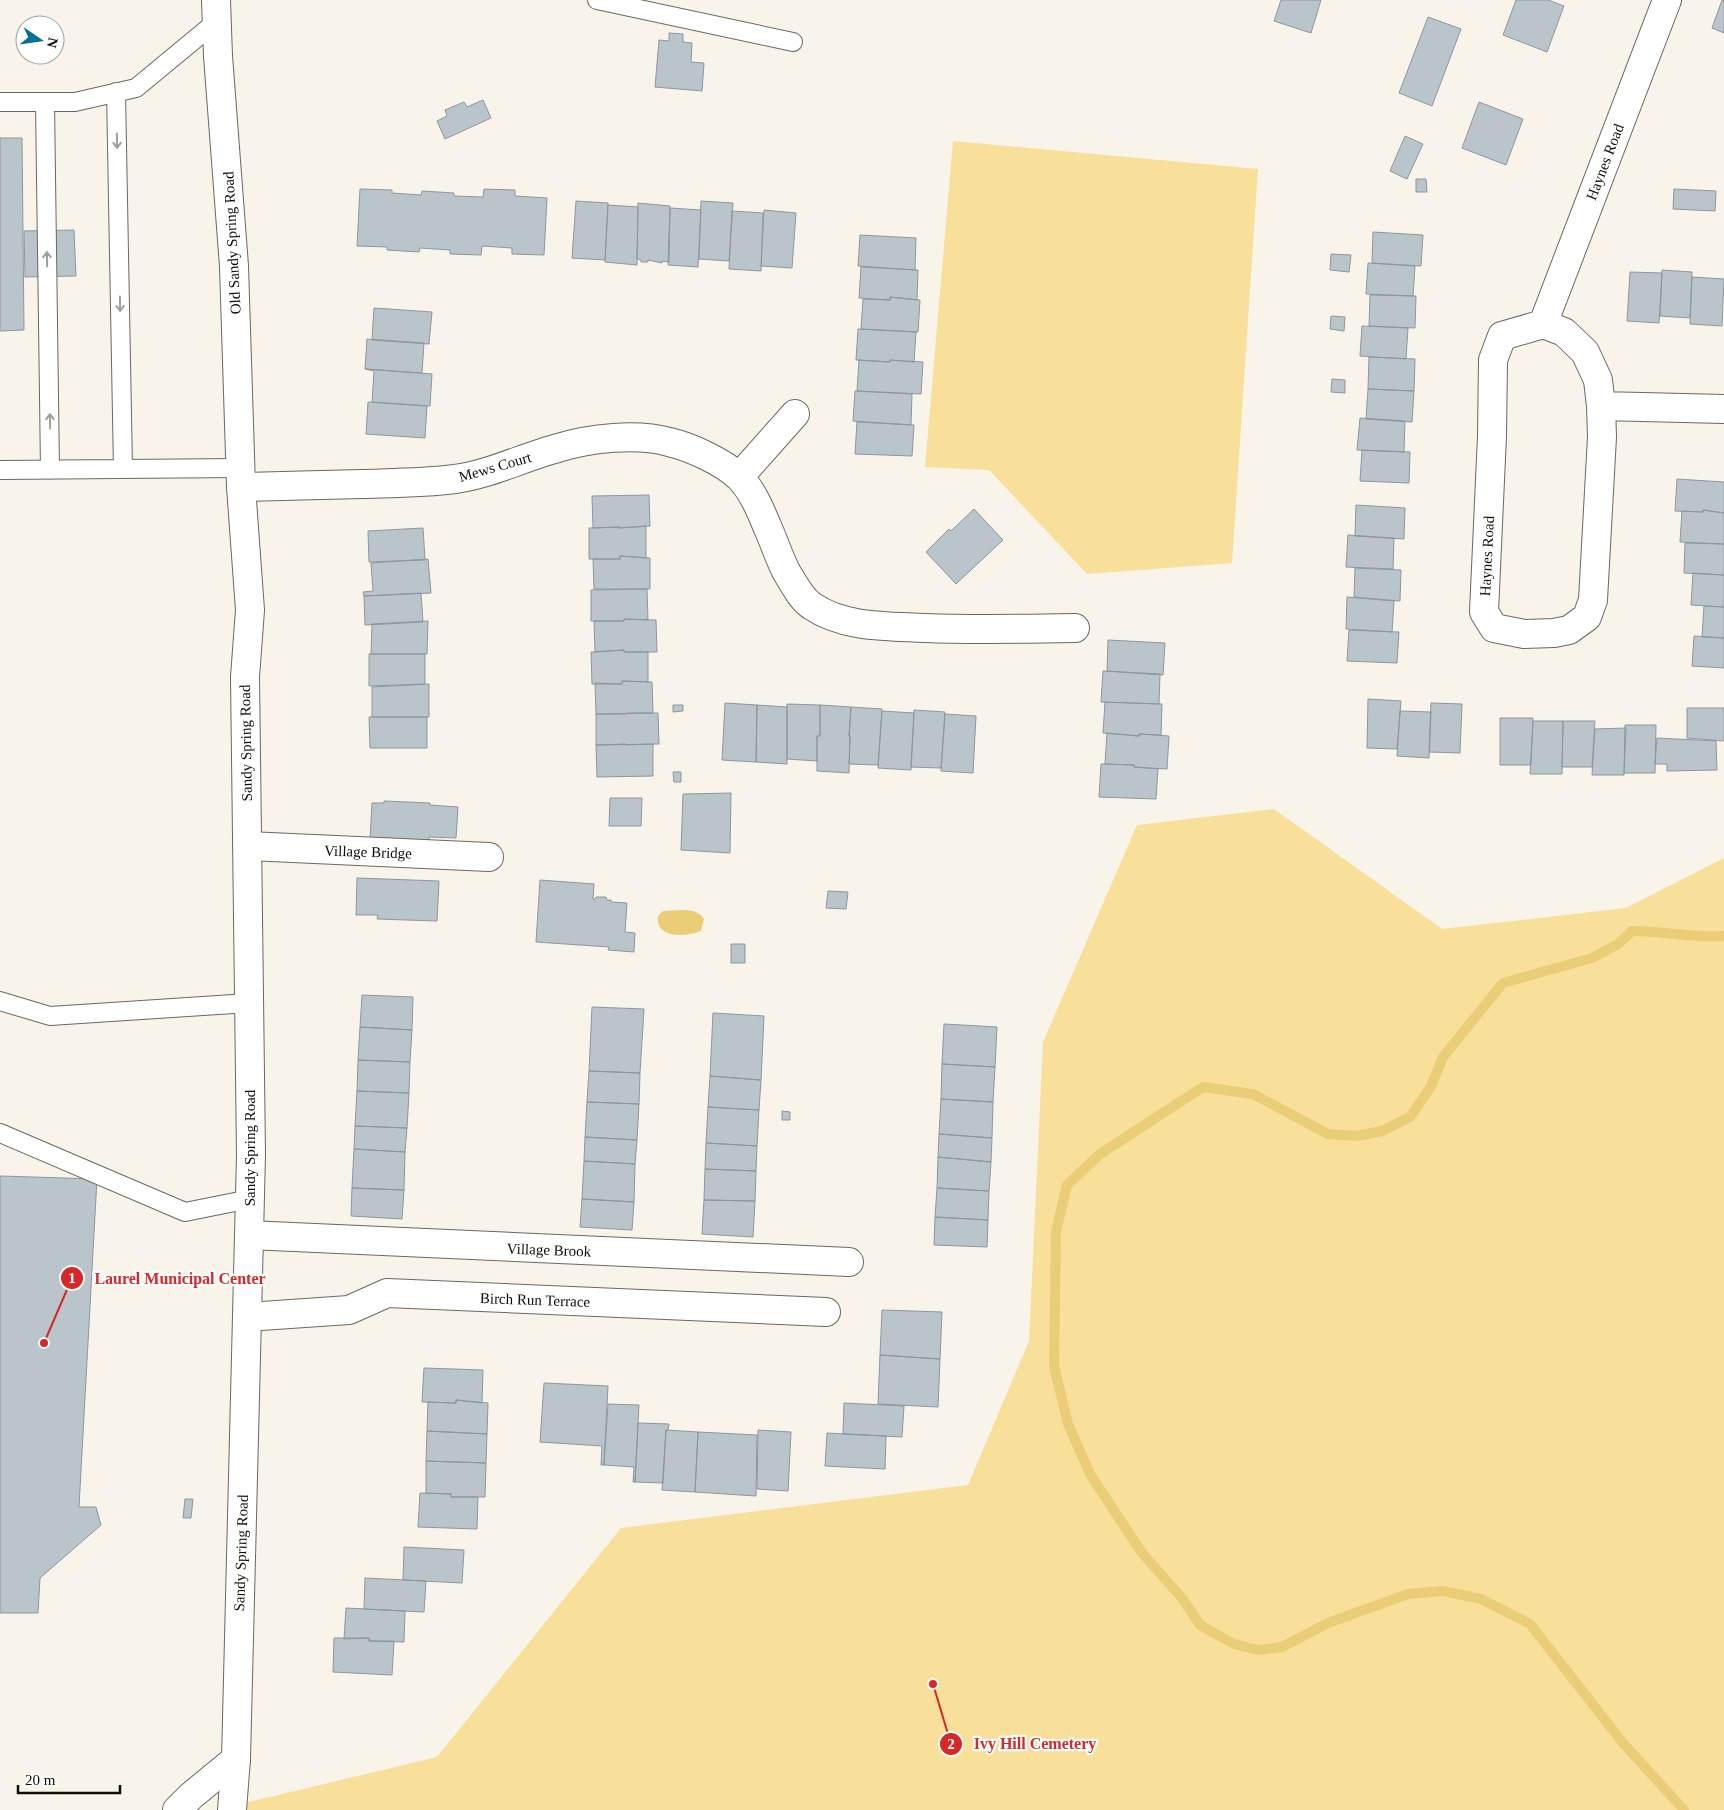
<svg xmlns="http://www.w3.org/2000/svg" width="1724" height="1810" viewBox="0 0 1724 1810" font-family="'Times New Roman',serif">
<style>
.green{fill:#f8e09b}
.water{fill:#ebcd77}
.lines{fill:none;stroke-linecap:round;stroke-linejoin:round}
.stream{stroke:#ebcd77;stroke-width:10}
.building{fill:#bac5cb;stroke:#8c979d}
.service-casing{stroke:#6b685e;stroke-width:20}
.minor-casing{stroke:#6b685e;stroke-width:30}
.tertiary-casing{stroke:#6b685e;stroke-width:30}
.service{stroke:#fff;stroke-width:18}
.minor{stroke:#fff;stroke-width:28}
.tertiary{stroke:#fff;stroke-width:28}
.oneway{stroke:#9f9f9d}
.labels{text-anchor:middle;stroke-width:4.5;stroke-linejoin:round;paint-order:stroke}
.street-label{font-size:15px;fill:#0f0e0a;stroke:#fff}
.leader{fill:none;stroke:#d62828;stroke-width:2}
.callout-dot{fill:#d62828;stroke:#fff;stroke-width:2}
.mark-label{font-size:15px;text-anchor:middle;font-weight:bold;fill:#fff}
.callout-label{font-size:16px;text-anchor:middle;font-weight:bold;fill:#d62828;stroke:#fff;stroke-width:4.5;stroke-linejoin:round;paint-order:stroke}
</style>
<rect width="100%" height="100%" fill="#f8f4e9"/>
<path class="green" d="M953 141 1258 169 1232 563 1087 574 989 470 925 467Z
M1274 809 1442 929 1626 908 1724 858V1810H232V1806L437 1757 621 1528 968 1485 1029 1341 1043 1042 1137 825Z"/>
<path class="water" d="M682 910C692 910 698 911 704 919L701 931C686 937 655 939 658 916L663 911Z"/>
<g class="lines">
<path class="stream" d="M1684 1810 1623 1743 1530 1624 1481 1599 1443 1591 1408 1594 1328 1623 1282 1647 1258 1650 1234 1644 1200 1625 1182 1598 1142 1553 1090 1474 1068 1424 1054 1366 1056 1231 1067 1185 1100 1154 1203 1087 1253 1094 1328 1134 1357 1136 1382 1131 1410 1117 1430 1088 1443 1057 1503 983 1592 958 1618 944 1632 931C1663 931 1693 938 1724 936"/>
</g>
<path class="building" d="M1281 0H1321L1311 33 1274 21Z
M1516 0H1548L1564 6 1547 52 1503 35Z
M1722 0H1724V33L1712 28Z
M1428 17 1461 29 1432 106 1399 93Z
M669 33 683 34V42L692 43 691 62 704 63 702 91 655 87 659 40 669 41Z
M483 100 491 118 445 139 437 121 447 116 445 110 464 102 467 107Z
M1479 102 1523 119 1506 165 1462 148Z
M1405 136 1423 144 1407 179 1390 171Z
M0 138H22L24 330 0 331Z
M1416 179H1426L1427 192H1416Z
M360 189 392 190V193L421 195 422 191 454 193V196L483 197 484 189 515 190V196L547 198 544 255 512 254V248L482 246 481 255 450 254V250L420 248 419 252 387 250V247L357 246Z
M1674 189 1716 191 1715 211 1673 209Z
M576 201 608 203 605 260 572 258Z
M701 201 733 203 729 261 699 259Z
M638 203 670 206 669 262 662 261V263L648 260V262H641V260L637 259Z
M608 205 638 207 637 265 605 262Z
M670 208 701 210 698 267 668 265Z
M764 210 796 213 792 268 761 266Z
M732 211 763 213 761 271 729 269Z
M74 230 76 276 25 277 24 231Z
M1373 232 1423 235 1421 266 1372 263Z
M860 235 916 238 915 270 858 266Z
M1331 254 1351 255 1349 272 1330 270Z
M1368 263 1415 266 1413 296 1366 294Z
M861 267 918 270 917 300 890 297V300L859 298Z
M1662 270 1692 272 1690 318 1660 316Z
M1630 272 1662 273 1659 323 1627 321Z
M1692 277 1724 279 1722 326 1690 324Z
M1370 295 1416 296 1415 328 1369 326Z
M890 297 920 300 918 332 861 329 863 299 890 300Z
M374 308 432 312 429 344 372 340Z
M1331 316 1345 317 1344 331 1330 329Z
M1362 326 1408 328 1406 359 1360 356Z
M858 329 916 332 914 362 890 360V362L856 360Z
M367 339 424 343 422 373 365 369Z
M1369 357 1415 359 1414 391 1368 389Z
M859 360 890 362V360L923 362 921 394 857 391Z
M365 369 432 374 430 406 372 402 374 371Z
M1332 379 1345 380V393L1331 392Z
M1368 389 1414 391 1412 422 1366 419Z
M855 391 912 394 911 425 853 421Z
M368 402 427 406 425 438 366 434Z
M1360 418 1405 421 1404 452 1357 450Z
M857 422 914 425 912 456 855 454Z
M1362 450 1410 452 1409 483 1360 481Z
M1677 479 1724 482V513L1703 510V512L1675 511Z
M649 495 650 526 619 528 620 527 593 528 592 496Z
M1356 505 1405 508 1404 539 1355 536Z
M974 509 1003 540 956 584 926 552 949 529 951 531Z
M1703 510 1724 513V544L1680 542 1682 511 1703 512Z
M646 526V558L620 556V559H589V528L620 527 619 528Z
M423 528 425 560 369 562 368 531Z
M1348 535 1394 538 1393 569 1346 567Z
M1685 543 1724 544V575L1684 573Z
M620 556 650 558V589H594L593 559H620Z
M428 559 431 593 364 596 363 592 373 591 371 563Z
M1355 568 1401 570 1400 601 1354 597Z
M1693 573 1724 575V607L1691 605Z
M647 589 648 620 624 619V621H591V590Z
M421 593 423 622 365 625 364 596Z
M1347 597 1394 601 1392 632 1346 629Z
M1704 606 1724 607V638L1702 637Z
M624 619 656 620 657 652H624V650L595 652 594 621H624Z
M428 621 427 654H371L372 624Z
M1349 630 1399 632 1397 663 1347 661Z
M1694 636 1724 638V668L1692 666Z
M1108 640 1165 643 1163 675 1107 671Z
M624 650V652H648V682L622 681V684H592L591 652Z
M369 654H425V684L369 686Z
M1103 671 1160 674 1159 704 1101 702Z
M622 681 652 682 653 713 596 714 595 683 622 684Z
M429 684V717H372V687Z
M1368 699 1401 701 1397 749 1367 748Z
M1105 702 1162 704 1161 735 1139 734V736L1103 733Z
M725 703 757 705 756 762 722 760Z
M1431 703 1462 704 1460 753 1429 752Z
M787 704 820 705V736H817V761L787 759Z
M673 705H683V711L673 712Z
M757 705 787 707V764L756 762Z
M820 705 851 707 849 736H850L849 773 817 771V736H820Z
M851 707 882 709 878 765 849 764 850 736H849Z
M1687 708H1724V741L1687 738Z
M914 710 945 712 941 768 911 767Z
M882 711 914 713 911 770 878 768Z
M1400 711 1431 712 1429 758 1397 756Z
M627 713H658L659 744 596 745V714H627Z
M945 714 976 716 973 773 941 771Z
M369 717H427V748H370Z
M1500 718H1533L1531 765H1500Z
M1533 721H1563L1562 774H1530Z
M1563 721H1595L1592 767H1562Z
M1625 725H1656L1655 773H1624Z
M1626 728 1624 775H1592L1595 729Z
M1107 733 1139 736V734L1169 736 1167 769 1134 767V765L1105 764Z
M1657 738 1716 741 1717 770 1667 771V764H1655Z
M626 744V745L653 744V776L597 777 596 745Z
M1101 764 1134 765V767L1158 769 1156 799 1099 797Z
M673 772H681V782H674Z
M731 793 730 853 681 850 683 794Z
M610 798H642L641 826H609Z
M384 801 430 803V805L458 807 456 838 429 837V845L370 839 372 803H384Z
M357 878 439 881 437 921 377 919 378 915H356Z
M540 880 594 884 593 899 594 900 596 897H606L607 900H611V902L627 903 625 932 635 933 634 952 608 950 609 947 536 942Z
M828 891 848 892 846 909 826 908Z
M731 944H745V963H731Z
M362 995 413 997 412 1030 360 1027Z
M592 1007 644 1009 640 1073 589 1071Z
M713 1013 764 1016 761 1080 710 1076Z
M944 1024 997 1027 995 1067 942 1064Z
M360 1027 412 1030 410 1062 358 1060Z
M358 1060 410 1062 409 1093 357 1091Z
M942 1064 995 1067 993 1102 941 1099Z
M589 1071 640 1073 639 1104 587 1102Z
M710 1076 761 1080 759 1110 708 1107Z
M357 1091 409 1093 407 1128 355 1126Z
M941 1099 993 1102 992 1138 939 1134Z
M587 1102 639 1104 637 1140 585 1137Z
M708 1107 759 1110 757 1146 706 1143Z
M782 1111 790 1112V1120H782Z
M355 1126 407 1128 405 1152 354 1149Z
M939 1134 992 1138 991 1162 938 1157Z
M585 1137 637 1140 635 1164 584 1161Z
M706 1143 757 1146 756 1171 705 1169Z
M354 1149 405 1152 404 1190 352 1188Z
M938 1157 991 1162 989 1191 937 1188Z
M584 1161 635 1164 634 1202 582 1199Z
M705 1169 756 1171 755 1201 704 1200Z
M0 1176 97 1179 79 1507H96L101 1525 40 1578 38 1613H0Z
M352 1188 404 1190 402 1219 351 1216Z
M937 1188 989 1191 988 1220 935 1217Z
M582 1199 634 1202 632 1230 580 1227Z
M704 1200 755 1201 753 1237 702 1234Z
M935 1217 988 1220 987 1247 934 1245Z
M882 1310 942 1312 940 1359 880 1355Z
M880 1355 940 1359 938 1407 878 1404Z
M424 1368 483 1370 482 1403 456 1400V1403L422 1402Z
M544 1383 608 1386 604 1465H601L602 1446 540 1442Z
M456 1400 488 1403 487 1434 427 1431 428 1402 456 1403Z
M844 1403 904 1406 902 1437 843 1434Z
M608 1404 639 1405 635 1482H633L634 1467 604 1465Z
M638 1423 669 1424 668 1430H666L663 1483 635 1482Z
M666 1430 698 1432 695 1492 662 1490Z
M758 1430 791 1432 788 1491 757 1489Z
M427 1431 487 1434 486 1463 426 1461Z
M698 1432 757 1435 756 1496 695 1492Z
M827 1433 886 1436 885 1469 825 1466Z
M426 1461 486 1463 485 1497H451V1494L426 1493Z
M420 1493 451 1494V1497H478L477 1529 418 1527Z
M185 1499H193L191 1518H183Z
M404 1547 464 1550 462 1583 403 1580Z
M365 1578 426 1581 424 1612 364 1609Z
M346 1608 405 1611 404 1642 369 1641V1638L344 1639Z
M334 1638H369V1641H394L392 1675 333 1672Z"/>
<g class="lines">
<defs>
<path id="service" d="M597 0 793 42
M116 92 123 469
M0 102H75L136 88 217 21
M45 102 50 470
M0 470 240 468
M0 1001 50 1016 249 1003
M0 1133 185 1212 250 1199"/>
<path id="minor" d="M1543 324 1564 332 1585 352 1598 380 1601 406 1602 437 1593 600 1587 617 1569 630 1554 633 1524 634 1494 628 1484 612 1492 436 1493 360 1502 336Z
M1543 324 1667 0
M1601 406 1724 409
M739 477 795 414
M241 487C281 486 322 485 362 484 393 483 424 483 455 479 491 474 524 457 558 448 590 438 637 433 669 442 691 447 723 462 739 477 752 490 760 509 767 526 774 541 779 558 787 573 794 584 801 599 812 606 844 628 888 626 925 628 975 630 1025 629 1075 628
M248 846 489 857
M249 1235 849 1262
M247 1317 349 1310 387 1293 826 1312
M177 1810 191 1796 236 1759"/>
<path id="tertiary" d="M216 0 218 56 234 266 241 487 250 610 245 677 251 1155 236 1759 232 1810"/>
</defs>
<use href="#service" class="service-casing"/>
<use href="#minor" class="minor-casing"/>
<use href="#tertiary" class="tertiary-casing"/>
<use href="#service" class="service"/>
<use href="#minor" class="minor"/>
<use href="#tertiary" class="tertiary"/>
</g>
<defs><path id="oneway-shaft" d="M-6 0H5M1.5-3L5.5 0L1.5 3" fill="none" stroke-width="1.6" stroke-linecap="round" stroke-linejoin="round" transform="scale(1.25)"/></defs>
<g class="oneway">
<use href="#oneway-shaft" transform="translate(117 141) rotate(89)"/>
<use href="#oneway-shaft" transform="translate(47 259) rotate(-91)"/>
<use href="#oneway-shaft" transform="translate(120 304) rotate(89)"/>
<use href="#oneway-shaft" transform="translate(50 421) rotate(-91)"/>
</g>
<g class="labels">
<g class="street-label">
<text transform="translate(1605 162) rotate(-69)" y="5">Haynes Road</text>
<text transform="translate(232 243) rotate(-93)" y="5">Old Sandy Spring Road</text>
<text transform="translate(495 467) rotate(-16)" y="5">Mews Court</text>
<text transform="translate(1487 556) rotate(-87)" y="5">Haynes Road</text>
<text transform="translate(246 743) rotate(-91)" y="5">Sandy Spring Road</text>
<text transform="translate(368 852) rotate(2)" y="5">Village Bridge</text>
<text transform="translate(250 1148) rotate(-90)" y="5">Sandy Spring Road</text>
<text transform="translate(549 1250) rotate(2)" y="5">Village Brook</text>
<text transform="translate(535 1300) rotate(2)" y="5">Birch Run Terrace</text>
<text transform="translate(241 1553) rotate(-88)" y="5">Sandy Spring Road</text>
</g>
</g>
<path class="leader" d="M44 1343L72 1278M933 1684L951 1744"/>
<g class="callout-dot">
<circle cx="44" cy="1343" r="5"/>
<circle cx="933" cy="1684" r="5"/>
<circle cx="72" cy="1278" r="12"/>
<circle cx="951" cy="1744" r="12"/>
</g>
<g class="mark-label">
<text x="72" y="1283">1</text>
<text x="951" y="1749">2</text>
</g>
<g class="callout-label">
<text x="180" y="1284">Laurel Municipal Center</text>
<text x="1035" y="1749">Ivy Hill Cemetery</text>
</g>
<g transform="translate(40 40) rotate(103)"><circle r="24" fill="#ffffff" stroke="#9f9f9d"/>
<path d="M0-4L9 19L0 12L-9 19Z" fill="#046f9b"/>
<text y="-8" font-size="14" font-weight="bold" text-anchor="middle" fill="#0f0e0a">N</text>
</g>
<path d="M18 1785v8h102v-8" fill="none" stroke="#0f0e0a" stroke-width="2.5"/>
<text x="25" y="1785" font-size="15" fill="#0f0e0a" stroke="#ffffff" stroke-width="4" paint-order="stroke">20 m</text>
</svg>
